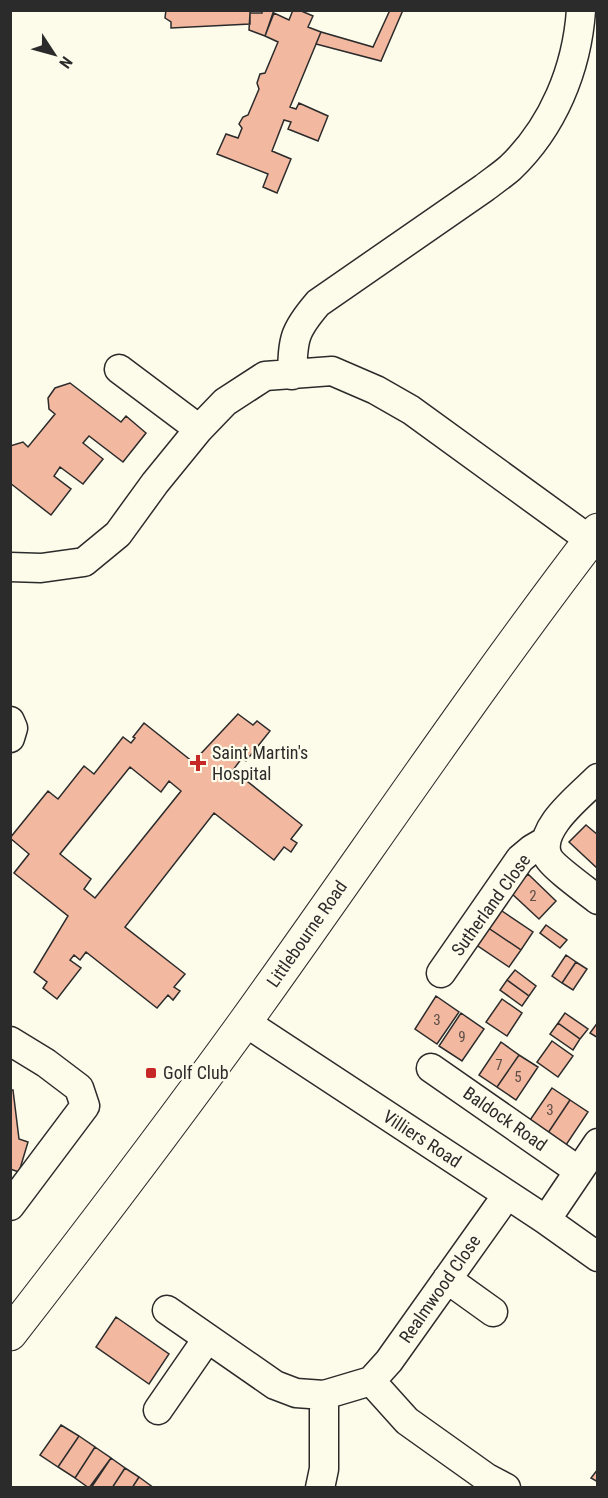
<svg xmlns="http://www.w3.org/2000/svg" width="608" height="1498" viewBox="0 0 608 1498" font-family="'Roboto Condensed',sans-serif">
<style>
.building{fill:#f2b8a0;stroke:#2b2b2b;stroke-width:1.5;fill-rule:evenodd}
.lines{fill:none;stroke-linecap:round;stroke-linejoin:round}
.minor-casing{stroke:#2b2b2b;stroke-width:31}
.major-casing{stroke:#2b2b2b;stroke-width:35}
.minor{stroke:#fdfbea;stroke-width:28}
.major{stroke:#fdfbea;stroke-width:33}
.poi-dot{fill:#c62828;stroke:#fdfbea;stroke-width:2}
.labels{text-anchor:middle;stroke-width:4.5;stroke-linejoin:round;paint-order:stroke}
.number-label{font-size:15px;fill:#5d4e48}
.poi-label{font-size:18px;fill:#2b2b2b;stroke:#fdfbea;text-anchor:start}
.street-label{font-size:18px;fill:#2b2b2b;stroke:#fdfbea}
</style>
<rect width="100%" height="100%" fill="#fdfbea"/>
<path class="building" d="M166 10H250V24L171 28V22L165 18Z
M262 10H274L265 36 249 30 250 13H262Z
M293 10H299L313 16 308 27 321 32 290 107 296 109 299 103 328 116 318 141 288 129 291 122 284 120 272 151 291 159 277 193 263 187 268 174 217 154 226 134 238 138 242 128 239 124 243 117 248 115 259 89 257 83 260 74 265 73 278 42 265 36 274 13 289 20Z
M390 10H403L381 61 316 44 321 32 373 47Z
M70 383 121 422 126 416 146 433 123 462 89 436 83 443 103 459 83 484 60 467 54 476 71 489 51 515 10 483V446L23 442 28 447 55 414 49 409 48 398 55 388Z
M238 714 253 725 257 721 270 731 246 761 242 758 233 770 302 825 291 839 297 843 291 852 284 847 274 860 214 813 125 927 185 974 174 987 180 991 173 1000 168 995 157 1008 86 952 80 960 74 955 70 960 81 968 57 999 43 988 47 982 34 972 68 916 14 873 29 854 10 838 48 791 58 799 84 766 94 774 123 737 131 743 135 738 133 737 144 723 193 762ZM130 767 161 792 169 781 181 791 95 898 84 889 91 879 60 854Z
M586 825 598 835V869L569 842Z
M528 874 556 901 539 919 510 892Z
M499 909 533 932 521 950 487 927Z
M546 925 567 940 560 948 540 933Z
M487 927 521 950 509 967 475 944Z
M566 955 576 962 562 983 552 976Z
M576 962 587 969 573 990 562 983Z
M515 970 536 986 529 996 507 980Z
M507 980 529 996 522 1006 500 990Z
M436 996 459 1012 437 1044 415 1029Z
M502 999 522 1013 507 1036 486 1022Z
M461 1013 484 1029 462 1061 439 1046Z
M565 1013 588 1029 580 1039 558 1023Z
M598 1022V1038L590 1033Z
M558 1023 580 1039 573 1050 550 1034Z
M552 1041 573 1056 558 1077 537 1062Z
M501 1042 519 1055 497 1087 479 1075Z
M519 1055 538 1067 516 1100 497 1087Z
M552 1088 570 1100 548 1133 530 1120Z
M10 1090H13L19 1139 28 1142 19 1172 10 1169Z
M570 1100 588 1112 566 1145 548 1133Z
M116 1317 169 1354 149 1384 96 1347Z
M61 1425 79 1436 58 1467 40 1455Z
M79 1436 95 1447 75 1478 58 1467Z
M95 1447 111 1458 89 1488 75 1478Z
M111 1458 125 1468 112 1488H91Z
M125 1468 139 1477 132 1488H112Z
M598 1469V1482L591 1478Z
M139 1477 154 1488H132Z"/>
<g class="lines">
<defs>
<path id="minor" d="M119 369 199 429
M292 375C293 338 294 331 318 303L484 188C493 181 502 175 510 168 553 127 577 69 581 10
M10 567 41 568 84 562 118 534 155 483 199 429 225 402 265 376 332 371 376 390 411 410 590 540
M10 721 13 728 10 738
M598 778C580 796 535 830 548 857 552 866 588 892 598 900
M441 973 520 859 532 849 544 842
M245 1022 546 1220 598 1257
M10 1041 46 1063 79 1088 85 1106 10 1206
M431 1068 579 1171
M546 1220 598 1143
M447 1279 493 1312
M167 1310 275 1385 296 1393 324 1395 371 1381 389 1361 507 1195
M371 1381 407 1421 487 1478 506 1488
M158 1410 207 1339
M320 1488 324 1469V1395"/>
<path id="major" d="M10 1334C90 1231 169 1127 245 1022 363 858 475 690 598 530"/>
</defs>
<use href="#minor" class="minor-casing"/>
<use href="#major" class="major-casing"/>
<use href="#minor" class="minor"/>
<use href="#major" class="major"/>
</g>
<g class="poi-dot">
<path d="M195 754h6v6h6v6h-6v6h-6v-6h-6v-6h6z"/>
<rect x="145" y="1067" width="12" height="12" rx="3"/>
</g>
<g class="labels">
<g class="number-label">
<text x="533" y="901">2</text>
<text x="437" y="1025">3</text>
<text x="462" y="1042">9</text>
<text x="499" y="1070">7</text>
<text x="518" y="1082">5</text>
<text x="550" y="1115">3</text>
</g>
<g class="poi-label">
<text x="212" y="759">Saint Martin's<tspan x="212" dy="21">Hospital</tspan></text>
<text x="163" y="1079">Golf Club</text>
</g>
<g class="street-label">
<text transform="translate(491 905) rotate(-54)" y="6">Sutherland Close</text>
<text transform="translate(307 934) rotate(-55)" y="6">Littlebourne Road</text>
<text transform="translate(505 1119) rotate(35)" y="6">Baldock Road</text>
<text transform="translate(422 1139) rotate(33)" y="6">Villiers Road</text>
<text transform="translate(440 1289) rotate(-55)" y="6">Realmwood Close</text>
</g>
</g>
<rect width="608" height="1498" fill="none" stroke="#2b2b2b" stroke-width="24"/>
<g transform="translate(54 54) rotate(126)" stroke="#fdfbea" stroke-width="4.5" paint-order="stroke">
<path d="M0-4.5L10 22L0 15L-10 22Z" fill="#2b2b2b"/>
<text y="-9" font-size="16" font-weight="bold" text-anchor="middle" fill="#2b2b2b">N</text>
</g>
</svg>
